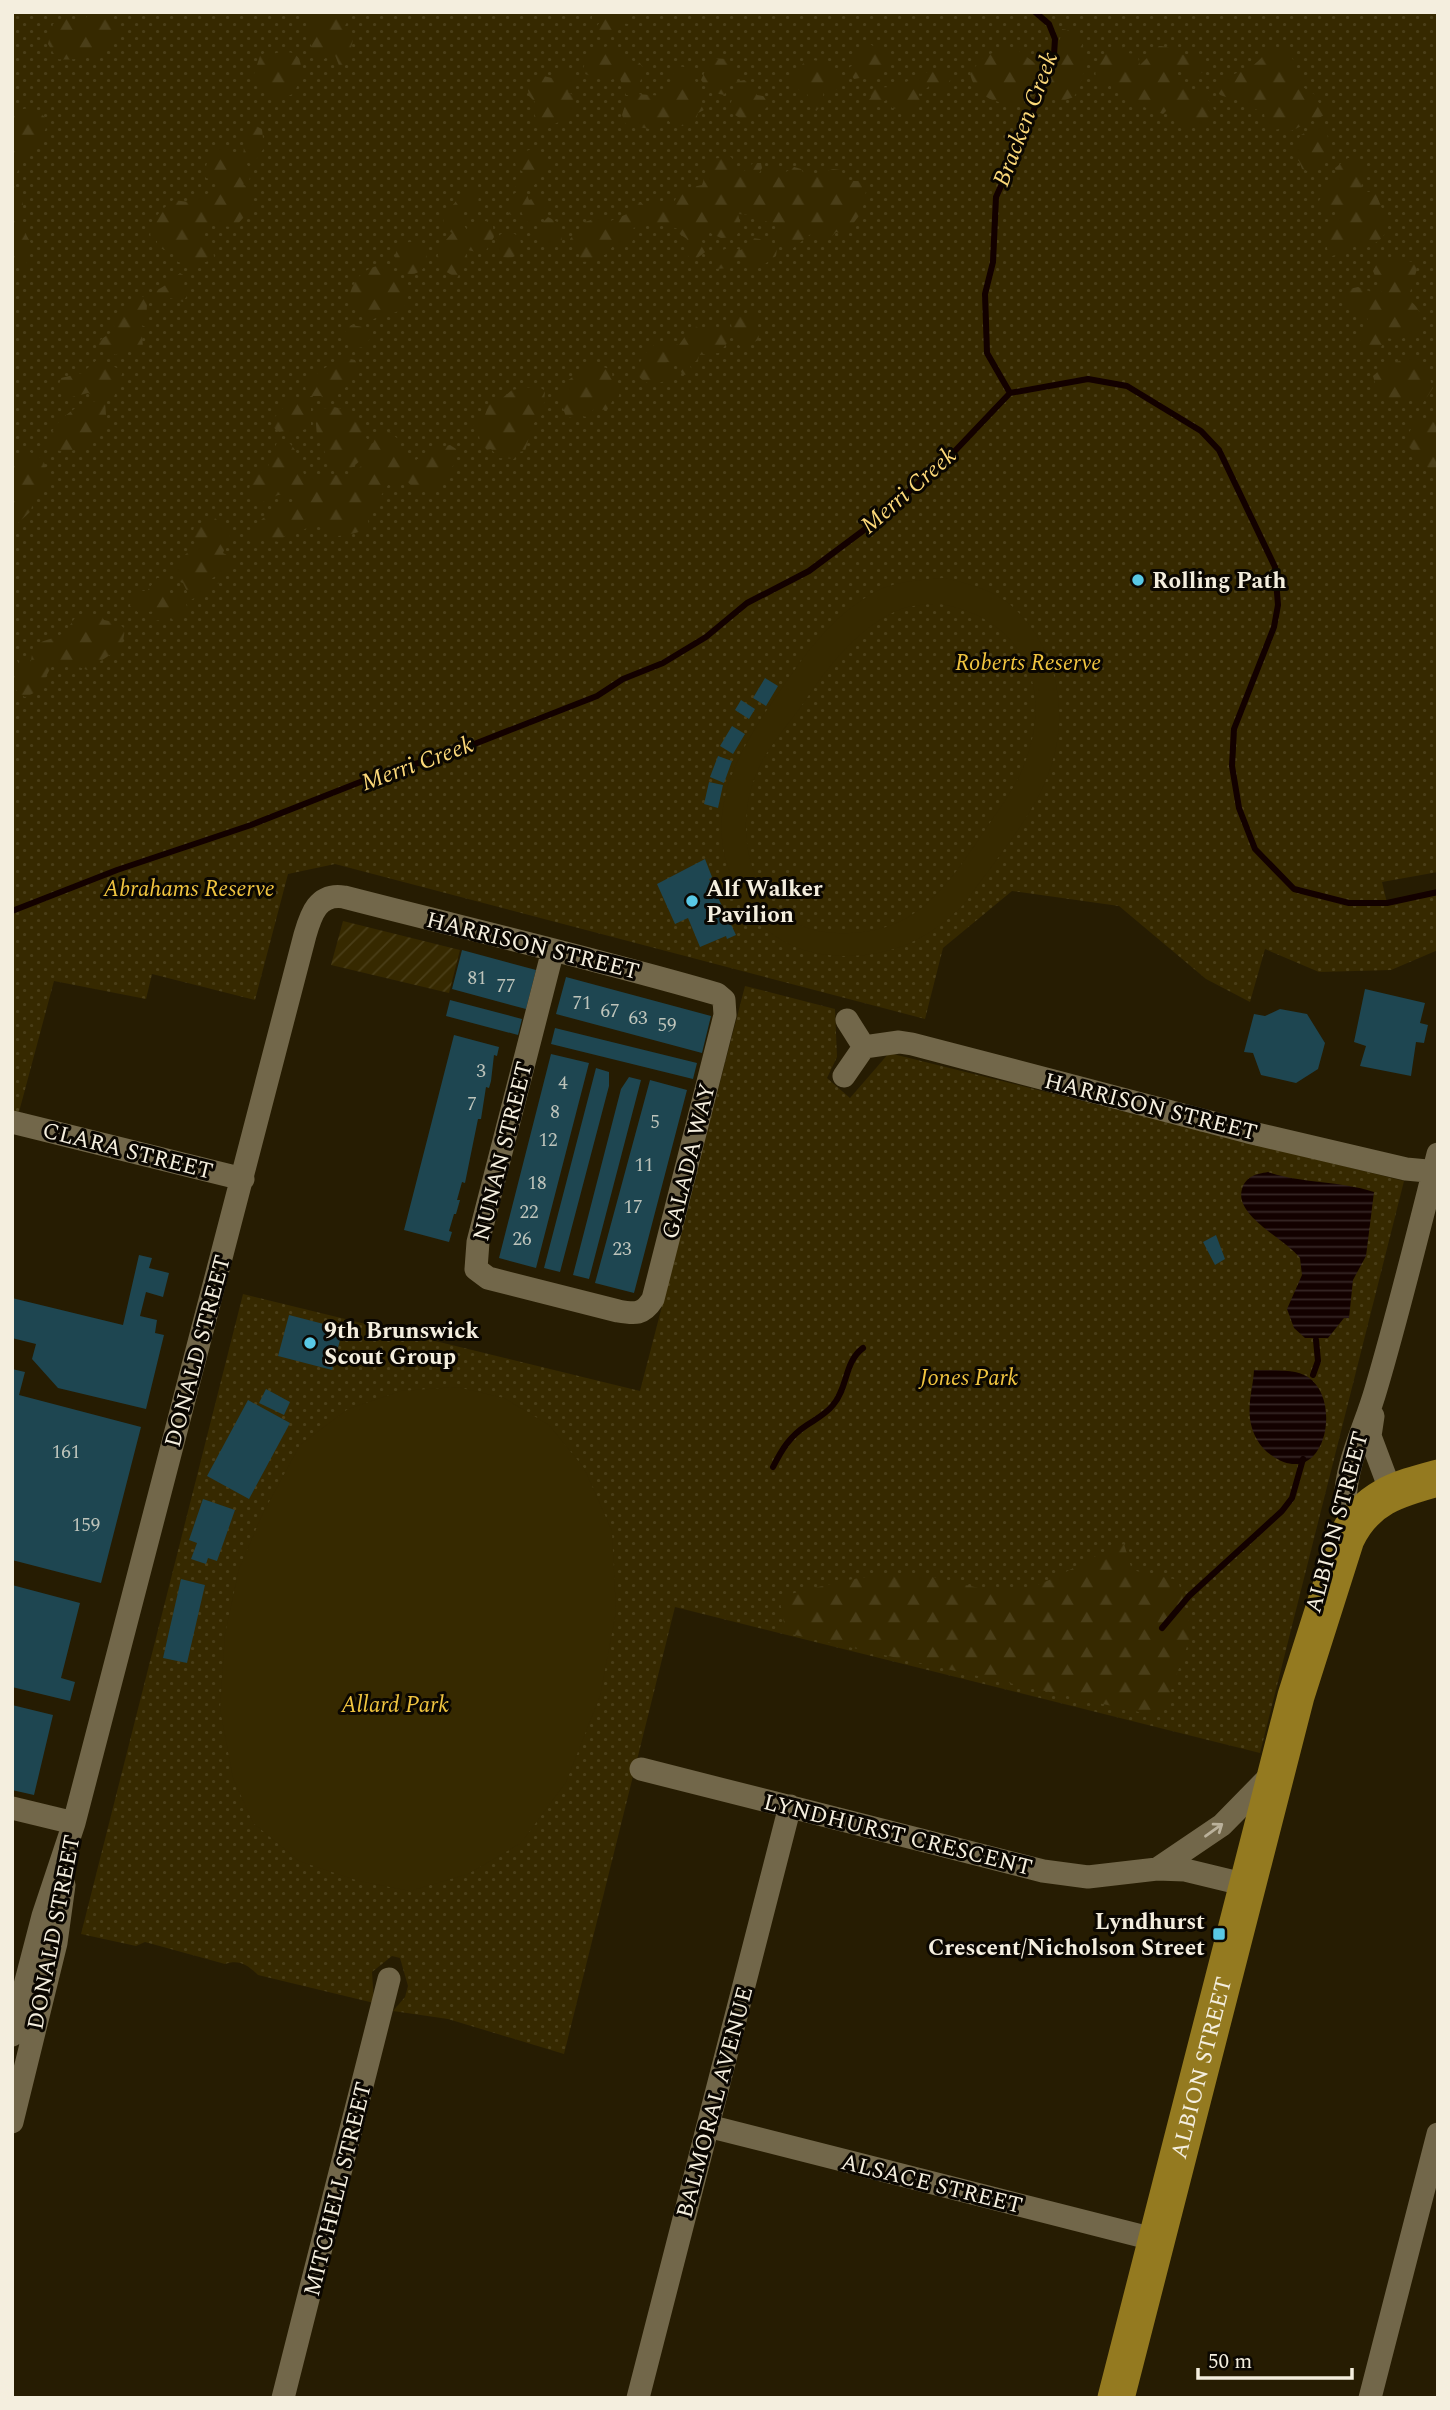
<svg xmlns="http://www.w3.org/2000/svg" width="1450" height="2410" font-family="Spectral,serif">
<defs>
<pattern id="grass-dots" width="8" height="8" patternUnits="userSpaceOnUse" patternTransform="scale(1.75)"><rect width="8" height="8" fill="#362900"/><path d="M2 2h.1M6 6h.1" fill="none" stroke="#4a3e18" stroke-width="1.8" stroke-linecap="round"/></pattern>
<pattern id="forest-firs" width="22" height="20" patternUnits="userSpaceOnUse" patternTransform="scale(1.75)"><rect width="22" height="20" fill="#362900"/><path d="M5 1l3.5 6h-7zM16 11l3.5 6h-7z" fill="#4a3e18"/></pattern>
<pattern id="garden-furrows" width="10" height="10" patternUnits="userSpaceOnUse" patternTransform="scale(1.75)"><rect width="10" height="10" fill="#362900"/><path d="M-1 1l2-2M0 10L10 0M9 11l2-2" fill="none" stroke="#4a3e18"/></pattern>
<pattern id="water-rules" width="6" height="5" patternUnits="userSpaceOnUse" patternTransform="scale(1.75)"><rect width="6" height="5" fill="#130100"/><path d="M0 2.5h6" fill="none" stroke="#362625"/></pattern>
</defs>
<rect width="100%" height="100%" fill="#261c02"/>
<path fill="url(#grass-dots)" d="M12,12H1438V872L1382,882L1387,903L1438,892V950L1391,970L1319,972L1265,949L1250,1002L1206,979L1119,906L1012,891L943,948L925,1019L335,864L288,874L255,1000L152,974L146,999L54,981L19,1112L12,1110Z
M745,986L835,1009L837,1057L827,1078L850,1098L889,1053L1404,1181L1260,1753L675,1607L564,2054L448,2019L393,2011L405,1997L408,1986L400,1958L392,1956L372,1972L374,2003L258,1975C248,1965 239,1959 225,1964L145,1942L136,1946L81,1934L243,1294L640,1391Z"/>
<path fill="url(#forest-firs)" d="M90,12H116L113,19L120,23C118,53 83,62 57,59L48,44L53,24L63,19H85Z
M307,12H371L367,16L352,15L344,27L353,40L351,48L355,56L340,68L335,55H330L321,61L314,59L306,21Z
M592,12H634L629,24L619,23L612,31L597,37L593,31L600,22L592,21Z
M1062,29C1094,34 1087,76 1074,97L1065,100H1043L1038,91L1037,66L1058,48Z
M869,43L889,58L888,66L877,75L854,79L847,69L853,65C854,56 861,47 869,43Z
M611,45L616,46L621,57L640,63L644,70L639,85L630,95H626L619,76L609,81L601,74L597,78L585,74L583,69L588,53Z
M1159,46C1174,46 1178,58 1196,56L1204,63L1203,72L1195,77L1177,69L1172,73L1174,79L1185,82L1186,92L1204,93L1215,111L1207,123C1189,128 1177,126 1168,109L1163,114L1144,107L1131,106L1129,100L1111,88L1113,85L1102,88C1086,65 1104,68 1106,50L1111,48L1117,51L1123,47L1125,53L1137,54L1140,65Z
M1007,48L1018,50L1036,64L1033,73L1037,92C1016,113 975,103 970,73L984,56Z
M1269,48H1285L1294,61L1289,66L1293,71H1301L1305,78L1301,86L1314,94L1319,103H1335V110L1291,131L1283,128L1275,130L1265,122L1264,112L1242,105L1238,96L1229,98L1220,95L1214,87C1234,67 1249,78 1269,48Z
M266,52C275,56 278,51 288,52C308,54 301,83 293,94C275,101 262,93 253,77L260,56Z
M711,58L727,59L735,72L724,95L710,92L701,80Z
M806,59L825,62L833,74H839L842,77L839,89L824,91L823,96L829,99L816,111L806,92L800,91L791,82Z
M678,66L689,68C697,81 700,95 704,110L698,113L694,126H673L668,120L656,130L626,125L622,115L625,105L637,94L663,96L674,87V71Z
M942,66L953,74L943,94L930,85L921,94L917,92L920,99L917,112L892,108L888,99L875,107L869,106L868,101L871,97L867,92C875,86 880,88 889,87C909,84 923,72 942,66Z
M566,70L572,71L576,83L568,92L573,95L575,107C567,119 554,129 538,124L531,105L535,102L529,96L527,85L539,75L552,78L559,71Z
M744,80L750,82L757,95L768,97L771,103L764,110H751L747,118L741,119L729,111L736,82Z
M15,103L23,109C35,106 40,111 48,121C43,146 15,160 14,186L23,194V229L33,247L26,264L12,270V106Z
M256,126L262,129L264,148L254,163L245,160C249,169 252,171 249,181L243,184L253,191L252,208L235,227L203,225L206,242L213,243L214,258C204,265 184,267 175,260V254L157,247V241L151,240C147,221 160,212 173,200L189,202L218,189L220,182L206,178C203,167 211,150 219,142L225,143L230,154L243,155L246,133Z
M1317,126L1326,130L1332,154L1327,156L1326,162H1319L1314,173L1302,169L1299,161L1288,153L1301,135Z
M532,149L538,150L551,163C548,170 533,188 526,192L529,200L540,196L546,204L542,213L531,223L525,221L521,211L510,215L505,207L512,195L517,192L514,181L523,172L516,167L514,155Z
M731,157L742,173L753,163H761L762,168L756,179H761L771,165L784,173L794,167L801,169L806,177L833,169L840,170L849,181H860L866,191L862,212L845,234L836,232L827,241L812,233L792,249L775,242L776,225L762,220L752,208L750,215L738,214L741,226L736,237L721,238L702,229L698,237L708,250L696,259L689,258L685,248L687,239L678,233L679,229L654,223L633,228L637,232L629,248L624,243H616L605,255H598L595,261L580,262L579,251L570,244V239L585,222L602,216L608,222L627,214L636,202H641L647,210L654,201L674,203L679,190L702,185L710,159Z
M1348,158L1358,159L1367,165L1361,187L1366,192H1376C1384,220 1400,232 1366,248L1352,244L1345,252L1329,257L1324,233L1337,211L1321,209L1317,205L1325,189L1338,180L1335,168Z
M466,189L474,190L479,195L478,204L471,211H463L460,218L468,232L475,224L486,221L493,226L494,237L484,254L464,249L468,259L457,278L436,266L439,248L452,233L444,227L443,217Z
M548,217L561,224L562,243L548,245L537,233L538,227Z
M495 245a13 13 0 1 1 26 0a13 13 0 1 1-26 0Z
M752,238L760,239L766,246L772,243L777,248L776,256L765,264H753L749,271L738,258L733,259V268L711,269L714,254L730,247L741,250Z
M395 258a16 16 0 1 1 32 0a16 16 0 1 1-32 0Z
M1385,257L1413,262L1417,269L1408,299C1437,321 1413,344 1387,338L1381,347L1367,350L1357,336L1368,319L1346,302L1345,290L1358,287L1383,296L1373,271L1379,260Z
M377,266C394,270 406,283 407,301C399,318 384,311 371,321L349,298C352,282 361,270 377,266Z
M180,273L185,276L184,287L188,294L183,302L170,298L147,303L146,327L141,325L143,347L131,351L130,344L116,355L98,346L100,340L115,330L112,318C127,301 142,298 161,288C168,284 173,278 180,273Z
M750,312L756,316L759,340L741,347L734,340L731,324L735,318Z
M351,325L369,328L373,333L365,347L357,348L343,343L341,336Z
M693,325L704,331L715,327L727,331L728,342L719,353L699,355L698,360L689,364L692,370L690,374L683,375L676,364L667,362L666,367L674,372L673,379L651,385C646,382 639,380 638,373C636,363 651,343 661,342C667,341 673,345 679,345Z
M1408,357C1425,358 1428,373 1433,388L1423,403L1406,400L1386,402L1379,397L1373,376L1381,369Z
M346,358L355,360L358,367L346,387L326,400L321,396H307L305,385C317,371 330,364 346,358Z
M98,359L123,371L114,397L105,402L107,427L98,429C94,447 73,454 55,450L48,444C51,422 76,404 96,401L95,396L88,393L72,397L57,391L61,378L82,373Z
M592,363L612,370L613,385L620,391L618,400H613L607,410L594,409L587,417L582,416L580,412L572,418L566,417L559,396L567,381Z
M538,386L545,391L543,414L533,424L525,451L518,452L514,459L499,458L491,449L487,450L480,442L478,428L473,425L478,418H484L489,403L500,400L512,390Z
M298,398L311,401V427L292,434L287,431L279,432L273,427L272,420L290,400Z
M334,407L355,412L369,444L373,443L378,433L390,432L399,440L400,451L416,460L436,448L450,445L456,449L455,462L440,490L417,492L406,480L388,485L367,517L370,528C357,533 336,540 324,533L321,525L314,523L302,531L291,530L279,542L260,538L250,542L248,539L262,519L282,505L298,500V495H278L261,503L249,492L251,475L267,469L277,442L285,440C299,449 300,463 305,477L353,474L363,464L361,460L349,470L332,468L317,435L315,414L320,409Z
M1438,414V487L1425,463L1407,445V436L1416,420L1426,423Z
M28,451L43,459L49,479L41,492L34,496L31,511L15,526L12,525V460Z
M214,517L221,524L233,527L223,553L233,558V565L211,579L219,583L191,600L183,583L174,580C173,561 186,554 199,544L192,536L194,527Z
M157,578H168L169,594L181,592L188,609L173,620L167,614L164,619L155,621L156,611L139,613L130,606L131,599L138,591H147Z
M80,614H100L104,620L118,623L125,629L122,647L87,670L70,664L55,663C42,676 48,689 25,697C7,688 12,669 12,651L19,664L31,661L33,647C42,639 55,640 64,632C71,626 72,619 80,614Z
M1124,1544L1132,1570L1178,1580L1192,1633L1161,1717L786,1633L779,1597C824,1586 873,1570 921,1575C956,1579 991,1598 1027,1588C1061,1579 1090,1555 1124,1544Z"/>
<path fill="url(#garden-furrows)" d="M343,921L460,950L449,993L331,965Z"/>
<path fill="#362900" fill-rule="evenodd" d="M945,578C970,584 998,591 1017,611C1064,659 1071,729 1042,789C1023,829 990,867 964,904C930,939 891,957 842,956C801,954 770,941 748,907C693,825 733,758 782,688C807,651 833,616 873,593C894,581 921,580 945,578ZM940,604C1019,617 1053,682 1027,757C1018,784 1001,807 985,830C949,883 920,931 850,933C833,934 813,932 798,924C745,895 734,822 758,770C768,747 787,726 802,705C827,669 853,632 894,612C908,605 924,604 940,604Z
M457,1387L504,1398L549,1425L584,1468L612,1531L616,1612L600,1696L566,1782L521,1843L468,1874L410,1891L359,1881L299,1861L253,1823L233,1778L220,1709L225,1634L239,1569L263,1513L300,1445L348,1409L401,1391Z"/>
<path fill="url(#water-rules)" d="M1268,1172C1304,1184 1338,1180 1374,1192L1366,1256L1353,1280L1349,1318H1344L1328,1338H1305L1294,1328L1287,1309L1302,1275L1300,1258C1284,1238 1234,1216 1242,1189C1246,1176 1256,1174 1268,1172Z
M1254,1370C1270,1371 1294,1368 1308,1377C1344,1401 1324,1493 1271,1455C1259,1447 1252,1433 1250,1419C1248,1402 1253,1387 1254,1370Z"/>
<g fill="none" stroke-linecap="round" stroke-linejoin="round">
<path stroke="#130100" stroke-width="6" d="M1010,393L987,353L985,294L993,262L996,197L1026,131L1054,55L1055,39L1049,24L1035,12
M12,911L117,870L251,825L378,775L449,754L597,696L623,679L663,663L706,637L747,603L809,571L868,527L953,453L1010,393L1088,379L1127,386L1201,431L1219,450L1275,567L1278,605L1274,627L1234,729L1232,766L1239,808L1255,849L1294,889L1349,903H1387L1438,892
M1313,1375L1318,1361L1316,1340
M773,1467C782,1449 790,1436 807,1425C816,1419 826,1414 833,1405C848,1388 844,1362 863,1348
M1162,1628L1189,1596L1282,1511L1292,1498L1303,1459"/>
</g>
<path fill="#1e4651" d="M765,678L778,686L766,706L753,698Z
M741,700L755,709L749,719L735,710Z
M732,726L745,734L733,754L720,746Z
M718,756L732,761L724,783L710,777Z
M709,782L723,785L718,808L704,804Z
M705,859L712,877L709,879L736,935L727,939L726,936L700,947L688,918L675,924L657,884Z
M462,950L536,970L526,1009L452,989Z
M566,977L711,1016L702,1053L556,1014Z
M1365,989L1425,1003L1420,1023L1428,1025L1424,1043L1416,1042L1411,1076L1360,1066L1366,1046L1354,1042Z
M450,1000L522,1019L518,1035L446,1016Z
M1280,1009L1307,1014L1325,1043L1318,1069L1296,1083L1261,1075L1253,1053L1244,1052L1254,1014L1265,1016Z
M555,1028L697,1063L693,1079L551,1044Z
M454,1035L499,1047L497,1056L494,1055L491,1081L489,1088L486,1087L481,1119H478L465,1183L462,1182L457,1200H460L456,1214H454L449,1231L452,1232L449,1242L404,1230Z
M551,1054L589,1063L536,1268L499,1258Z
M596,1068L609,1072V1086L560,1272L544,1268Z
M629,1077L641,1080L589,1279L573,1275L621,1089Z
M650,1080L687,1090L634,1293L595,1283Z
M1216,1235L1225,1259L1215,1265L1203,1242Z
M139,1255L152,1258L149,1268L169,1273L163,1297L146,1292L140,1316L157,1320L155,1333L164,1335L146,1409L58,1388L32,1359L36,1344L12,1338V1298L123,1325Z
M289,1315L343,1329L332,1370L278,1356Z
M12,1369L25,1372L19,1395L141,1427L101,1583L12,1560Z
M266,1389L290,1402L284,1415L259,1403Z
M248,1400L290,1423L249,1499L207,1476Z
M203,1499L235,1510L217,1561L208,1558L206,1564L191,1559L197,1543L189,1540Z
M181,1579L205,1585L187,1663L163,1658Z
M12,1585L80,1603L61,1678L75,1682L70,1701L12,1687Z
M12,1705L53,1715L34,1795L12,1790Z"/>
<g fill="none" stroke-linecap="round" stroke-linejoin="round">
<path stroke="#72674a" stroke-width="23" d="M847,1020L864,1047L899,1042L912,1044L1248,1132L1406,1169L1438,1172
M844,1076L864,1047
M12,1122L243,1179
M1373,1416L1370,1436L1391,1492
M1345,1503C1346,1461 1365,1428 1376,1389C1399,1311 1418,1233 1438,1154
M641,1769L1043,1871L1088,1877L1157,1869L1185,1870L1247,1885
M12,1808L74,1823
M1157,1869L1222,1825L1273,1773
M12,2035L43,1916L74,1823L305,935C311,914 318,893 344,897C468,929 593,958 717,994L724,1000L725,1015L653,1299C643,1315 635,1314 618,1311L488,1278L476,1269L478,1242L553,950
M12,2122L56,1943L64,1885
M708,2126L1157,2240
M283,2398L389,1979
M638,2398L790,1806
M1370,2398L1438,2134"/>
<path stroke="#947a20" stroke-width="37" id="s1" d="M1116,2398L1296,1696L1346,1539C1365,1498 1397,1489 1438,1478"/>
</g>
<defs><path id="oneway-shaft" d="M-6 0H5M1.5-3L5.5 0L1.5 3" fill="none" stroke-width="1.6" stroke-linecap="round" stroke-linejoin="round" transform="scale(1.75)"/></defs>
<use stroke="#bab19b" href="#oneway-shaft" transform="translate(1214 1830) rotate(-36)"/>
<g fill="#59c8e5" stroke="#0b0701" stroke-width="2.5">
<circle cx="1138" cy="580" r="7"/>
<circle cx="692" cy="901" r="7"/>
<circle cx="310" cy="1343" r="7"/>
<rect x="1212" y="1927" width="14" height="14" rx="3.5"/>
</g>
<g text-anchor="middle" stroke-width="6" stroke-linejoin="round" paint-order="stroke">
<g font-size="19" fill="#bec4bb">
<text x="477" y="984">81</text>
<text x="506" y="992">77</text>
<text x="582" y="1009">71</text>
<text x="610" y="1017">67</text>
<text x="638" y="1024">63</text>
<text x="667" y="1031">59</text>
<text x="481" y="1077">3</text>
<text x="563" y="1089">4</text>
<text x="472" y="1110">7</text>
<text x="555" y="1118">8</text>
<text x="655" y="1128">5</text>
<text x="548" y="1146">12</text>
<text x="644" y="1171">11</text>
<text x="537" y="1189">18</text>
<text x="633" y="1213">17</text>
<text x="529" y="1218">22</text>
<text x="522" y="1245">26</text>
<text x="622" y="1255">23</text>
<text x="66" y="1458">161</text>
<text x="86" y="1531">159</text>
</g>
<g font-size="23" font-weight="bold" fill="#f4eede" stroke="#0b0701" text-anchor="start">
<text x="1152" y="588">Rolling Path</text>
<text x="706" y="896">Alf Walker<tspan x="706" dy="26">Pavilion</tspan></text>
<text x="324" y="1338">9th Brunswick<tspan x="324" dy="26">Scout Group</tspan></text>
<text x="1205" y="1929" text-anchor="end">Lyndhurst<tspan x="1205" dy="26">Crescent/Nicholson Street</tspan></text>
</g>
<g font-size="23" font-style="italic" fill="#f1c540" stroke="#0b0701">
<text x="1028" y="670">Roberts Reserve</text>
<text x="189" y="896">Abrahams Reserve</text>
<text x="969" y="1385">Jones Park</text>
<text x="395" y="1712">Allard Park</text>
</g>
<g font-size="23" fill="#f4eede" stroke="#0b0701">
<text transform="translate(533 945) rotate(14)" y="8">HARRISON STREET</text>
<text transform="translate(1151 1106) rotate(14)" y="8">HARRISON STREET</text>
<text transform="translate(128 1150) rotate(14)" y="8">CLARA STREET</text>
<text transform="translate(502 1151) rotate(-76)" y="8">NUNAN STREET</text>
<text transform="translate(688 1161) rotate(-76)" y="8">GALADA WAY</text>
<text transform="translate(197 1351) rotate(-75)" y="8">DONALD STREET</text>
<text transform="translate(1336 1522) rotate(-75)" y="8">ALBION STREET</text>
<text transform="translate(898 1834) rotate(14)" y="8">LYNDHURST CRESCENT</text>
<text transform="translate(53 1932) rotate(-79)" y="8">DONALD STREET</text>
<text dy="8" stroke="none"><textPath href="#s1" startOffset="341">ALBION STREET</textPath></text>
<text transform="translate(714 2102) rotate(-75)" y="8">BALMORAL AVENUE</text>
<text transform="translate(932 2183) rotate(14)" y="8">ALSACE STREET</text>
<text transform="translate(337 2189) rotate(-76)" y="8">MITCHELL STREET</text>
</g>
<g font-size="24" font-style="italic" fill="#fbd879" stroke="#0b0701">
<text transform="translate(1025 119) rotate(-69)" y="8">Bracken Creek</text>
<text transform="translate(908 490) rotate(-41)" y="8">Merri Creek</text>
<text transform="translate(417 763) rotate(-20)" y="8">Merri Creek</text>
</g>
</g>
<rect width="1450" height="2410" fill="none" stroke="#f4eede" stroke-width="28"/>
<path d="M1198 2368v10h154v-10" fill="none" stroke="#f4eede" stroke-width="3.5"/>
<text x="1208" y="2368" font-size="21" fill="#f4eede" stroke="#0b0701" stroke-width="5" paint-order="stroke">50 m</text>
</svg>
